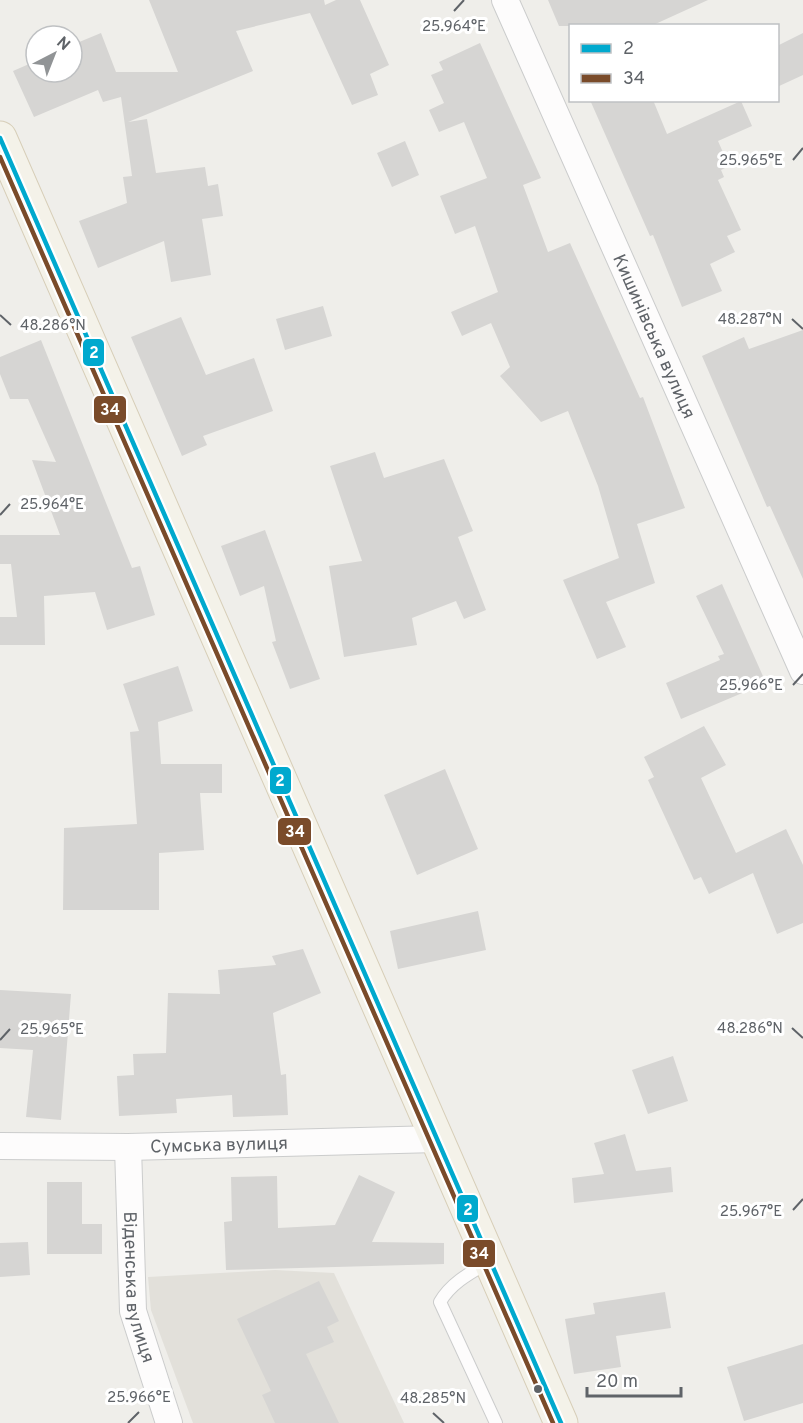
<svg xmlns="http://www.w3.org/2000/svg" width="803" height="1423" font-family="Overpass,sans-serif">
<rect width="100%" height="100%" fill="#efeeea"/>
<path fill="#e2e0da" d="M275,1270L334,1273L404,1423H193L151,1310L148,1277Z"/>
<path fill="#d6d5d3" d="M149,0H324L325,5L336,0H360L389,65L370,74L378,95L352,105L310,13L236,31L253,71L128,122L147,119L156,173L205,167L208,186L218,184L223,216L202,219L211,275L171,282L164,241L98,268L79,221L127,203L123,177L132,176L121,97L103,102L98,90L34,117L13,71L36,61V72H72V45L101,33L116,72H178Z
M548,0H708L651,26H559Z
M803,33V75L777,87V46Z
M480,43L541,178L523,185L548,252L570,243L640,398L643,397L685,508L637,524L655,583L606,602L626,647L597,659L563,580L619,558L598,486L568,411L541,422L500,376L510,367L491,323L462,336L451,312L498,292L475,226L455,234L440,196L487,178L464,122L439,132L429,110L444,103L431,75L443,70L439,62Z
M590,100H653L667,134L741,101L752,126L718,141L729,166L721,170L724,177L718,180L741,230L727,236L735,252L710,264L722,291L682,307L653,235L650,236Z
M405,141L419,175L392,187L377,153Z
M323,306L332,336L285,350L276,319Z
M181,317L206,375L254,358L273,411L203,436L207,445L182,456L131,337Z
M803,330V579L770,506L767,507L702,356L744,337L749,349Z
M41,340L132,568L140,566L155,615L107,630L95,592L44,596L45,645H0V617H17L11,564H0V535H60L32,460L56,462L28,399H10L0,374V357Z
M375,452L384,478L444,459L473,531L458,537L486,610L464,619L456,601L412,618L417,645L344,657L329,566L362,561L330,466Z
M265,530L320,679L290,689L272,642L276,641L264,586L240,596L221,546Z
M722,584L766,683L681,719L666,683L720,660L718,656L724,654L696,596Z
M178,666L193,711L158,722L161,764H222V793H200L204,850L159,853V910H63L64,828L137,824L130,732L139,731L123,684Z
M704,726L726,765L701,778L736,853L786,829L803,865V923L777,934L753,873L709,894L701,877L694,880L648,780L654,777L644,757Z
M445,769L478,849L417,875L384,795Z
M478,911L486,950L398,969L390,931Z
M303,949L321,993L273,1013L281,1075L286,1074L288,1115L233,1117L232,1095L176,1099L177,1113L119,1116L117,1076L134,1075L133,1054L166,1053L168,993L220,994L218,970L276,965L272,956Z
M0,990L71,994L61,1120L26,1117L33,1050L0,1048Z
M673,1056L688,1101L648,1114L632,1070Z
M625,1134L636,1171L671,1167L673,1192L574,1203L572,1178L604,1174L594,1143Z
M359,1175L395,1192L372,1242L444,1243V1264L226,1270L224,1222L232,1221L231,1177L277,1176L278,1228L335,1225Z
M47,1182H82V1224H102V1254H47Z
M28,1242L30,1275L0,1277V1243Z
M319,1281L339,1321L327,1327L334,1342L306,1354L339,1423H275L262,1395L271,1391L237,1319Z
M665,1292L671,1328L616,1336L621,1367L574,1374L565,1319L595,1314L593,1303Z
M803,1344V1403L744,1421L727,1367Z"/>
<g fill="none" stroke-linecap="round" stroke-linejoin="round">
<g stroke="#cbcccc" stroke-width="14">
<path id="lane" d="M489,1262C470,1273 451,1283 440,1302L496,1423"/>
</g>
<g stroke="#cbcccc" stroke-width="28">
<g id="street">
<path id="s1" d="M505,0L803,671"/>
<path id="s2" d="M0,1146L128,1147L437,1139"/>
<path id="s3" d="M128,1147L133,1311L169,1423"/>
</g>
</g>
<g stroke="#d7ceb8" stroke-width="35">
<path id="primary" d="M0,138L561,1423"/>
</g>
<use href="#lane" stroke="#fdfcfc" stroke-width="12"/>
<use href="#street" stroke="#fdfcfc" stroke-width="26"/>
<use href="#primary" stroke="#f4f2e9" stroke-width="33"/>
<g stroke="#fff" stroke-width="9">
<path id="bus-1" d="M0,138L561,1423"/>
</g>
<g stroke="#fff" stroke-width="9">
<path id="bus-2" d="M0,157L553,1423"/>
</g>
<use href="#bus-1" stroke="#00a9ce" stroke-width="4.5"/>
<use href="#bus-2" stroke="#7a4b2a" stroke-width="4.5"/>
</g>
<path fill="none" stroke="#5f6368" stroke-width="2" d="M454,11L464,0M793,160L803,148M0,315L11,325M792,319L803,329M0,515L10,504M793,685L803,674M792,1028L803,1038M0,1040L10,1029M793,1210L803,1199M433,1413L444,1423M128,1423L139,1412"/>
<circle fill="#5f6368" stroke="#fff" stroke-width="2" cx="538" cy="1389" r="5"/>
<g text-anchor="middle" stroke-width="6" stroke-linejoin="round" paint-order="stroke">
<g font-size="18" fill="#5f6368" stroke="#fff">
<text dy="6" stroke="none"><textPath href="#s1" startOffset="368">Кишинівська вулиця</textPath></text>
<text dy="6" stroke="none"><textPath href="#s2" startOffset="219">Сумська вулиця</textPath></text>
<text dy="6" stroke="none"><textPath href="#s3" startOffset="141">Віденська вулиця</textPath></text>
</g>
</g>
<g font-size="15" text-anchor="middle" fill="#5f6368" stroke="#fff" stroke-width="6" stroke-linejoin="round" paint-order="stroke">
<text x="454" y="31">25.964°E</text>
<text x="751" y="165">25.965°E</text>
<text x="750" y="324">48.287°N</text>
<text x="53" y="330">48.286°N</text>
<text x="52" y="509">25.964°E</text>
<text x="751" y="690">25.966°E</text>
<text x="750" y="1033">48.286°N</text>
<text x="52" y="1034">25.965°E</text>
<text x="751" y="1216">25.967°E</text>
<text x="139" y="1402">25.966°E</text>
<text x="433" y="1403">48.285°N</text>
</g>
<g stroke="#fff" stroke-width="2">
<rect x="82" y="338" width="23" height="29" rx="6" fill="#00a9ce"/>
<rect x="93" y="395" width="34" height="29" rx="6" fill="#7a4b2a"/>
<rect x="269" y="766" width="23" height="29" rx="6" fill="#00a9ce"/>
<rect x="277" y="817" width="35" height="29" rx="6" fill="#7a4b2a"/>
<rect x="456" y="1194" width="23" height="29" rx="6" fill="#00a9ce"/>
<rect x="462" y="1239" width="34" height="29" rx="6" fill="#7a4b2a"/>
</g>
<g font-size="16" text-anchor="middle" font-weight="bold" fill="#fff">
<text x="94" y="358">2</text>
<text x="110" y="415">34</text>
<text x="280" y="786">2</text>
<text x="295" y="837">34</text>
<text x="468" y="1215">2</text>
<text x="479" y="1259">34</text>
</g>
<rect x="569" y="24" width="210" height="78" fill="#ffffff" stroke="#bfc1c3" stroke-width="1.5"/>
<rect x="581" y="44" width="30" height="9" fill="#00a9ce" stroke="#bfc1c3" stroke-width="1.5"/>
<text x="623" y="54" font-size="18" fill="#5f6368">2</text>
<rect x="581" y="74" width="30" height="9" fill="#7a4b2a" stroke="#bfc1c3" stroke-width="1.5"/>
<text x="623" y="84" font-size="18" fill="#5f6368">34</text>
<g transform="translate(54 54) rotate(42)"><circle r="28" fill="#ffffff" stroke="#bfc1c3" stroke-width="1.5"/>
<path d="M0-4.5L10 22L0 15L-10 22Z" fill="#919496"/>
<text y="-9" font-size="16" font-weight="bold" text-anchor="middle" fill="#5f6368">N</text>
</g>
<path d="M587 1387v9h94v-9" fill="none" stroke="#5f6368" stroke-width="3"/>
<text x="596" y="1387" font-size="18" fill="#5f6368" stroke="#ffffff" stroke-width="4.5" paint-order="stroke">20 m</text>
</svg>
